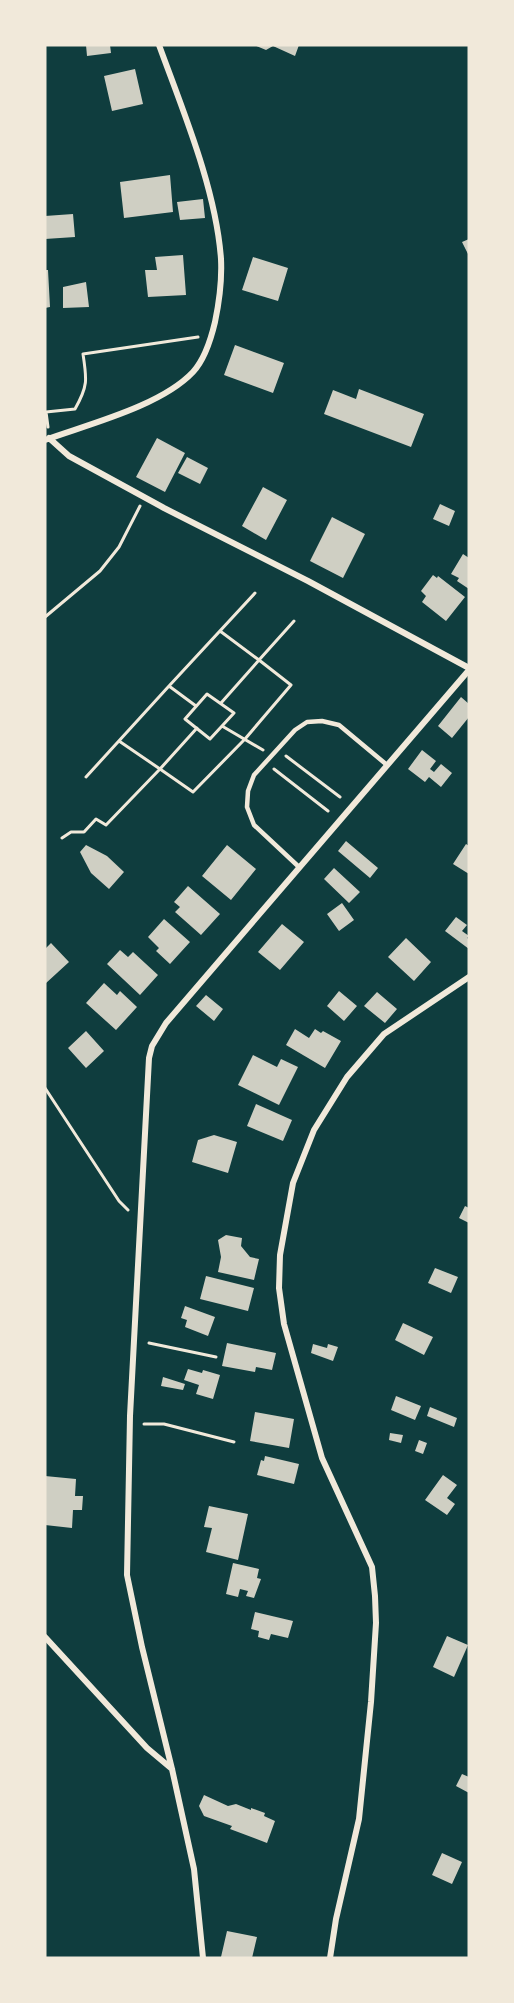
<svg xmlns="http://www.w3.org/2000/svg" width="514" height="2003" font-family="'Source Sans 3',sans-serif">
<rect width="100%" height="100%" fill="#0f3d3e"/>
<path fill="#cfcfc3" d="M86,45H110L111,53L87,56Z
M254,45H299L295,56L273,46L266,50Z
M135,69L143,104L112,111L104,76Z
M170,175L173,212L124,218L120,182Z
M203,199L205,218L180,220L177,202Z
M73,214L75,237L45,239V216Z
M469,239V256L462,242Z
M183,255L186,295L148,297L145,270H157L155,257Z
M253,257L288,268L278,301L242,290Z
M45,270H48L50,307L45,308Z
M86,282L89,307L63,308V287Z
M235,345L284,363L273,393L224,375Z
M359,389L424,414L411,447L324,414L333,390L356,399Z
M157,438L185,453L165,492L136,477Z
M187,457L208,468L200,484L178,473Z
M263,487L287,500L266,540L242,526Z
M440,504L455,511L449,526L433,519Z
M332,517L365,534L343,578L310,561Z
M463,554L469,558V589L457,581L459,578L451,574Z
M433,575L437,578L438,576L465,597L446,621L422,602L426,596L421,591Z
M461,697L469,704V717L452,738L438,726Z
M422,750L436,761L430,769L434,772L441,764L452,773L441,787L429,777L425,782L408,769Z
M346,841L378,868L370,878L338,851Z
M466,844L469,846V874L453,864Z
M86,845L107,856L124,872L109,889L91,873L80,852Z
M227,845L256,869L231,900L202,876Z
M334,868L360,892L349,903L324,879Z
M188,886L220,914L201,935L175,912L180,907L174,902Z
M342,903L354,920L339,931L327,914Z
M456,917L467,925L462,931L469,936L467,938L469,939V949L445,931Z
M164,919L190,942L170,964L156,951L159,948L148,937Z
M282,924L304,942L280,970L258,952Z
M406,938L431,962L414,981L388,957Z
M51,943L69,962L45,984V949Z
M120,950L128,957L133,952L158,975L140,995L107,964Z
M104,983L117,995L120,991L137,1007L116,1030L86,1003Z
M339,991L357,1006L344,1021L327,1006Z
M377,992L397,1009L385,1023L364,1006Z
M206,995L223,1009L214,1021L196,1006Z
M295,1029L309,1038L315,1029L321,1033L323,1031L341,1041L325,1068L286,1045Z
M86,1031L104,1051L86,1068L68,1048Z
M253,1055L277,1067L281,1059L298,1067L279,1105L238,1085Z
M256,1104L292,1120L283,1141L247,1126Z
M214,1135L237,1142L228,1173L192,1162L198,1140Z
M465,1206L469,1208V1223L459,1218Z
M226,1235L242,1238L241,1246L250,1257L259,1259L254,1280L218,1272L221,1257L218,1240Z
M435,1268L458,1277L451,1293L428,1283Z
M206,1276L254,1288L248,1311L200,1299Z
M185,1306L215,1317L208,1336L185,1327L187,1320L181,1318Z
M403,1323L433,1337L424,1355L395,1340Z
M227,1343L276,1353L272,1370L256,1367L255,1372L222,1366Z
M313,1344L327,1348L328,1344L338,1347L333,1361L311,1353Z
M188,1369L202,1373L203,1370L220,1375L213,1399L196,1394L199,1385L184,1380Z
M163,1377L185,1384L183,1390L161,1386Z
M396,1396L421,1406L415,1420L391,1410Z
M430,1407L457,1418L454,1427L427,1416Z
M255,1412L294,1419L289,1448L250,1441Z
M390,1433L403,1435L401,1443L389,1440Z
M419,1440L427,1443L423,1454L415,1451Z
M265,1456L299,1464L294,1484L257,1475L261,1460L264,1461Z
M443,1475L457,1485L447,1498L455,1504L447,1515L425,1500Z
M45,1476L76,1479L75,1496H83L82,1510H73L72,1528L45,1525Z
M209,1506L248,1514L238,1560L206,1552L212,1528L204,1527Z
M233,1563L259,1569L257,1578L261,1579L254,1598L246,1596L248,1591L240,1589L238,1597L226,1594Z
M255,1612L293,1621L288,1638L271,1634L269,1640L258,1637L259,1631L251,1629Z
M447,1636L468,1645L454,1677L433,1667Z
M462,1774L469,1777V1793L456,1786Z
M204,1795L228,1806L236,1804L251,1810V1808L265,1813L264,1816L275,1821L267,1843L230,1829L232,1826L204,1816L199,1806Z
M442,1853L462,1862L452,1884L432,1875Z
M227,1931L257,1937L252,1958L221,1957Z"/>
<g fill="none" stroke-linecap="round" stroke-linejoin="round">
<path stroke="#f1e9da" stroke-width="3" d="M48,427L46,412L75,409C88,386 87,380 83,354L198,337
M45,617L100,571L119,547L140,506
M220,631L259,660L294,621
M169,686L255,593
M222,726L210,739L185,719L207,694L234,713L222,726L263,750
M197,728L160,769L193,792L245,739L291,685L259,660L221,703
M286,756L340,797
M274,769L328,811
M86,777L169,686L196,706
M62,838L71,832H84L96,819L106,825L160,769L119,741
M45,1088L119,1201L128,1210
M149,1343L216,1357
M144,1424H164L234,1442"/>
<path stroke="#f1e9da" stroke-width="4.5" d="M299,867L254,825L247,807L248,791L254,775L295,730L307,722L322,721L339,725L387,765"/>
<path stroke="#f1e9da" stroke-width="6" d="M49,438L69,456L164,508L308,581L469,668
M45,440C89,424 161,406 193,372C205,359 211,339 215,322C219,303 222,279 221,259C216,189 183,111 159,45
M45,1637L147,1748L172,1769
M203,1958L194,1869L172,1769L142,1647L127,1575L130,1416L149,1058L152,1046L166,1023L469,670
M330,1958L336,1919L359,1819L371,1702L376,1623L375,1596L372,1567L322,1458L284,1324L279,1288L280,1255L293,1183L314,1130L347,1077L384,1034L469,977"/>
</g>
<rect width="514" height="2003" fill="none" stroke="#f1e9da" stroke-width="93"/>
</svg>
